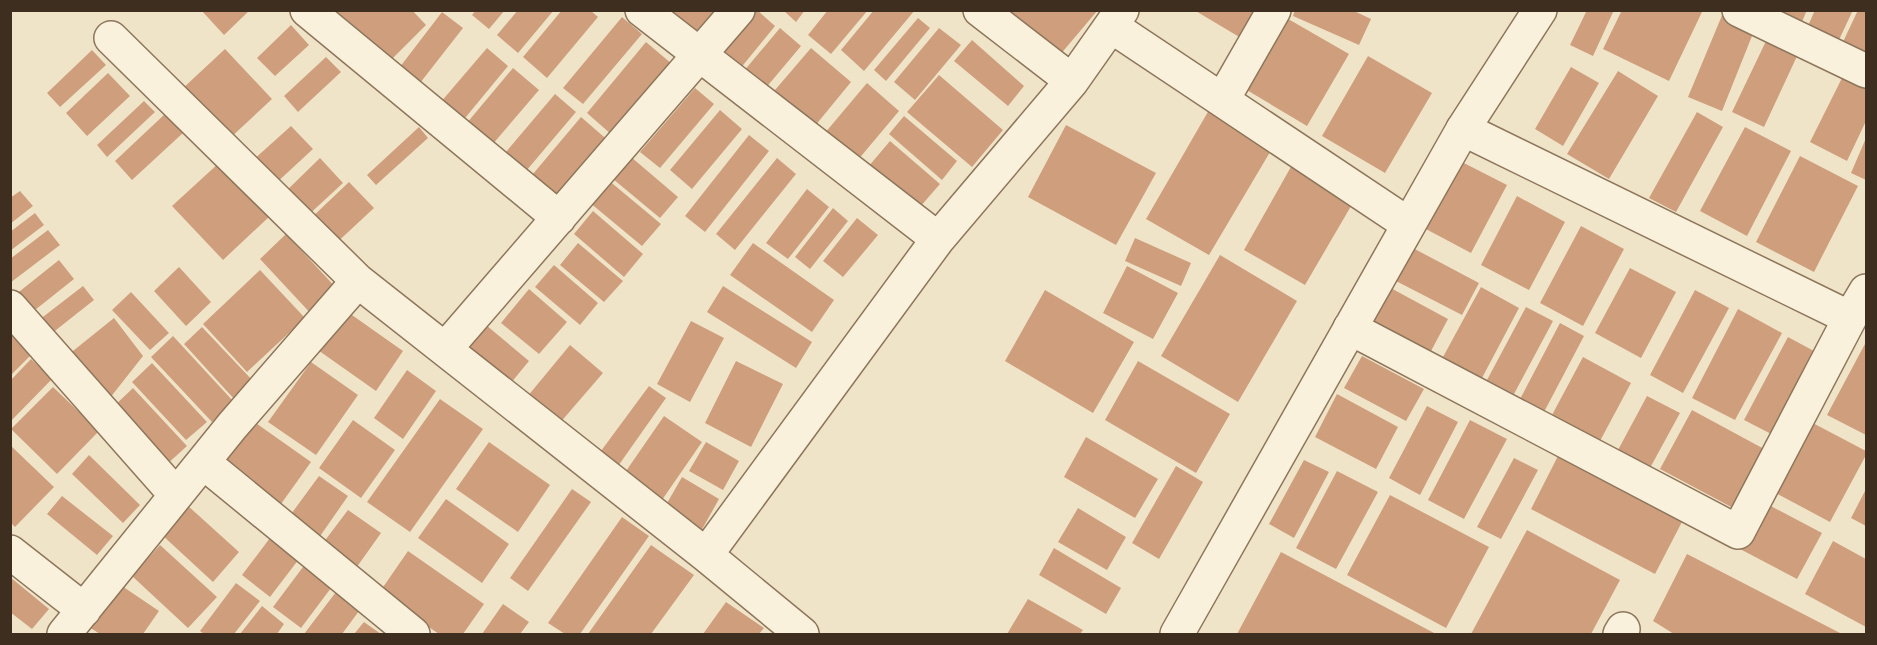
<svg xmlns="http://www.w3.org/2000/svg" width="1877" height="645" font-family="Georgia,serif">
<rect width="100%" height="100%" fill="#f0e4c8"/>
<path fill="#cf9f7d" d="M201,10H250L224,35Z
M327,10H412L426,25L384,67Z
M476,10H505L489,29L472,15Z
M518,10H554L518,53L497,35Z
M562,10H590L598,17L547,78L523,57Z
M670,10H719L692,42L664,18Z
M743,10H757L775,26L735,75L708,52Z
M783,10H805L796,22Z
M828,10H868L831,54L808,35Z
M874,10H915L864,71L841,50Z
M1011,10H1098L1059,56L1009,13Z
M1194,10H1257L1241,38Z
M1295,10H1352L1371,19L1359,45L1293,16Z
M1587,10H1614L1593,56L1570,45Z
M1622,10L1702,12L1669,81L1603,49Z
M1768,10H1807L1801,24Z
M1815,10H1853L1838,42L1807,28Z
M1858,10H1866V55L1842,44Z
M442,12L463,28L413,92L393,76Z
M1276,12L1349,54L1307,126L1235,83Z
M1723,13L1756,26L1722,111L1688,97Z
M622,17L642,34L583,104L563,88Z
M918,18L930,28L886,81L874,70Z
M291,25L309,45L275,76L257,58Z
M780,28L801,46L759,96L738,78Z
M939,28L961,45L915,100L894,82Z
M1767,39L1798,54L1764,127L1732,112Z
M972,40L1024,86L1008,106L954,61Z
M646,42L672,64L612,135L587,113Z
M487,48L508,66L456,129L434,110Z
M811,48L851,82L810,132L769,97Z
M225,49L272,99L228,140L181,90Z
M92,50L106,65L60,107L47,93Z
M1368,56L1432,93L1385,173L1322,136Z
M326,57L341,72L298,112L284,96Z
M1571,67L1599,83L1563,146L1535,129Z
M513,68L539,90L486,152L461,130Z
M1618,71L1658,96L1609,179L1567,154Z
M108,73L130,96L87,136L66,113Z
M1844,74L1866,85V121L1847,161L1810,142Z
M939,75L1003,130L972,167L907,112Z
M867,83L899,111L852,167L819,140Z
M695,88L714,104L660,168L640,152Z
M555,94L576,112L521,177L500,159Z
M144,101L155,112L107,157L97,145Z
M720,110L742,129L692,189L670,170Z
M1209,110L1273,147L1209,255L1146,219Z
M1697,112L1723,127L1676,212L1649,198Z
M166,113L184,132L132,180L115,161Z
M904,116L957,161L942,180L889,134Z
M581,117L611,143L558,207L527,181Z
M1066,125L1156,173L1116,245L1028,197Z
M291,126L313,149L274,185L252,161Z
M419,127L428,138L376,185L367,175Z
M1745,127L1791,151L1747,236L1700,211Z
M749,135L769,151L705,232L685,216Z
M1866,138V180L1851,173Z
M890,141L940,184L913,215L863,173Z
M1800,156L1858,186L1814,272L1756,242Z
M631,157L678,197L660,218L613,179Z
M320,158L343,183L304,219L282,195Z
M777,158L796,174L735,250L716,234Z
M1460,161L1507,185L1471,253L1424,228Z
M220,162L270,216L223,260L172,206Z
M1292,165L1354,201L1305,285L1244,250Z
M607,179L661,224L642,246L589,202Z
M349,182L374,208L332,247L308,221Z
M807,189L829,207L788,259L766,243Z
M20,191L33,206L10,224V198Z
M1517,196L1565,222L1529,290L1481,265Z
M833,208L848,221L810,269L795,257Z
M593,211L643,254L624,277L574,234Z
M35,213L44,225L10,251V232Z
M857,218L878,235L843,277L823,261Z
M1581,226L1624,249L1583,326L1540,303Z
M48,230L60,245L10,283V259Z
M286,234L340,292L314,317L260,259Z
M1135,238L1191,263L1181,286L1125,261Z
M578,243L623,281L604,302L560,265Z
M753,243L834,300L812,332L730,275Z
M1411,247L1479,283L1462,315L1394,280Z
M1220,255L1297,301L1238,402L1161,356Z
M59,260L74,279L30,314L15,295Z
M554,265L598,303L580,325L535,287Z
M1127,266L1178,293L1153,339L1103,313Z
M179,267L211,302L186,326L154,291Z
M1630,268L1676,292L1641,358L1595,333Z
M260,270L305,318L247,372L203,324Z
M83,286L94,300L51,334L39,320Z
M723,286L812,342L796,368L707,312Z
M1387,286L1448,319L1430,353L1368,320Z
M1481,287L1519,308L1482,378L1443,357Z
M529,289L567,322L539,354L501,323Z
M1045,290L1134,342L1093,413L1005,361Z
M1695,290L1729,308L1683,393L1650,375Z
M131,292L169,333L150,350L112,310Z
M1526,307L1553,321L1514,394L1487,380Z
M342,308L403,351L376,391L315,348Z
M1738,309L1782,333L1735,420L1692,398Z
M114,318L143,356L106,403L68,355Z
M480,320L529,361L505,390L456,349Z
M691,321L724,338L690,402L657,384Z
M1560,323L1584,336L1543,414L1519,401Z
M10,327L37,349L10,376Z
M202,327L254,382L235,400L184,344Z
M173,336L233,401L212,422L151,357Z
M1788,337L1825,357L1781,439L1744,420Z
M1866,342V435L1827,415Z
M570,345L603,373L559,424L527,397Z
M1362,356L1424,389L1406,421L1344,388Z
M1583,357L1631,383L1600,441L1552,415Z
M31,359L52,379L10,422V381Z
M736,361L783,384L751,447L705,423Z
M1138,361L1230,414L1196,473L1105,420Z
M311,362L358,395L316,455L268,422Z
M152,363L207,422L186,440L132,382Z
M407,370L436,391L403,439L374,418Z
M649,386L666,398L616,469L598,455Z
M53,387L99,431L57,474L11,429Z
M133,388L187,446L165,466L112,408Z
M1337,394L1398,427L1376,469L1315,437Z
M1647,396L1680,413L1650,468L1618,450Z
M440,399L483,429L410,532L367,502Z
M1427,406L1458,422L1420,495L1389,478Z
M1692,410L1766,450L1735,509L1660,469Z
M664,416L702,442L662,500L624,474Z
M353,420L395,450L361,498L319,468Z
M1470,420L1507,439L1464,519L1428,500Z
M253,421L311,462L281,504L223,463Z
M1809,421L1866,451V455L1830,522L1772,491Z
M1086,437L1158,479L1135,518L1064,477Z
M489,442L550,485L518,532L456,489Z
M706,442L739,461L723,490L689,471Z
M10,445L54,487L15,527L10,522Z
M1559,454L1684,518L1655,574L1531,509Z
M89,455L140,505L123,523L72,474Z
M1514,458L1538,470L1501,539L1477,527Z
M1304,460L1329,472L1294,538L1269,524Z
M1176,466L1203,482L1159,559L1132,543Z
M1337,471L1378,492L1336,569L1296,548Z
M319,476L348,496L316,542L286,521Z
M682,477L719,499L700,533L662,512Z
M572,489L591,502L528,591L510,578Z
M1866,489V526L1851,518Z
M1390,495L1489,547L1446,628L1347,575Z
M62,496L113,536L97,555L47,514Z
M446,499L509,544L482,583L418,538Z
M1765,503L1822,533L1797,579L1740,549Z
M187,505L239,552L213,582L161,534Z
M1078,508L1126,537L1107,570L1058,542Z
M348,510L381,533L354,571L320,547Z
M622,517L649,536L580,634H565L548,623Z
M1527,530L1620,580L1591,634H1471Z
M273,534L302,555L270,597L242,575Z
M1833,541L1866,559V627L1805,594Z
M160,545L217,597L188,628L132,576Z
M651,545L694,575L651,634H588Z
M1054,548L1121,588L1106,614L1039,575Z
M408,551L484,604L463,634H439L379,593Z
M1281,552L1436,634H1237Z
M1687,554L1842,634H1674L1653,621Z
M306,563L334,584L301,628L273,607Z
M10,577L49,609L32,629L10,612Z
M236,583L260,601L234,634H204L200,631Z
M119,584L159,611L143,634H100L89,627Z
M339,588L362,607L342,634H304Z
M1028,599L1083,630L1080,634H1007Z
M726,602L764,628L759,634H703Z
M503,604L529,622L520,634H482Z
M262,606L284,624L277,634H240Z
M364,622L381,634H354Z"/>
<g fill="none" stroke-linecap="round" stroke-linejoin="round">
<g stroke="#8d765c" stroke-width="36">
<path id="minor" d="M307,10L559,218
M642,10L938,239
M980,10L1072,81
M1739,10L1866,71
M1111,26L1408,224
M111,38L358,281L706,555L802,634
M1223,99L1274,10
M1463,129L1850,318
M10,307L176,495
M1350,328L1738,532L1850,318L1866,291
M446,348L738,10
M203,462L413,634
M10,552L84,610
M706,555L938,239L1072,81L1122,10
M64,634L232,426L358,281
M1620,634L1623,629"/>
</g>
<g stroke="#8d765c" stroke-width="36">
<path id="tertiary" d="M1177,634L1463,129L1540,10"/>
</g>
<use href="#minor" stroke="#faf1dc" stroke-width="33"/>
<use href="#tertiary" stroke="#faf1dc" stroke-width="33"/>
</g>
<rect width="1877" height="645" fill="none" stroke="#3d2e20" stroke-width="24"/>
</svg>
